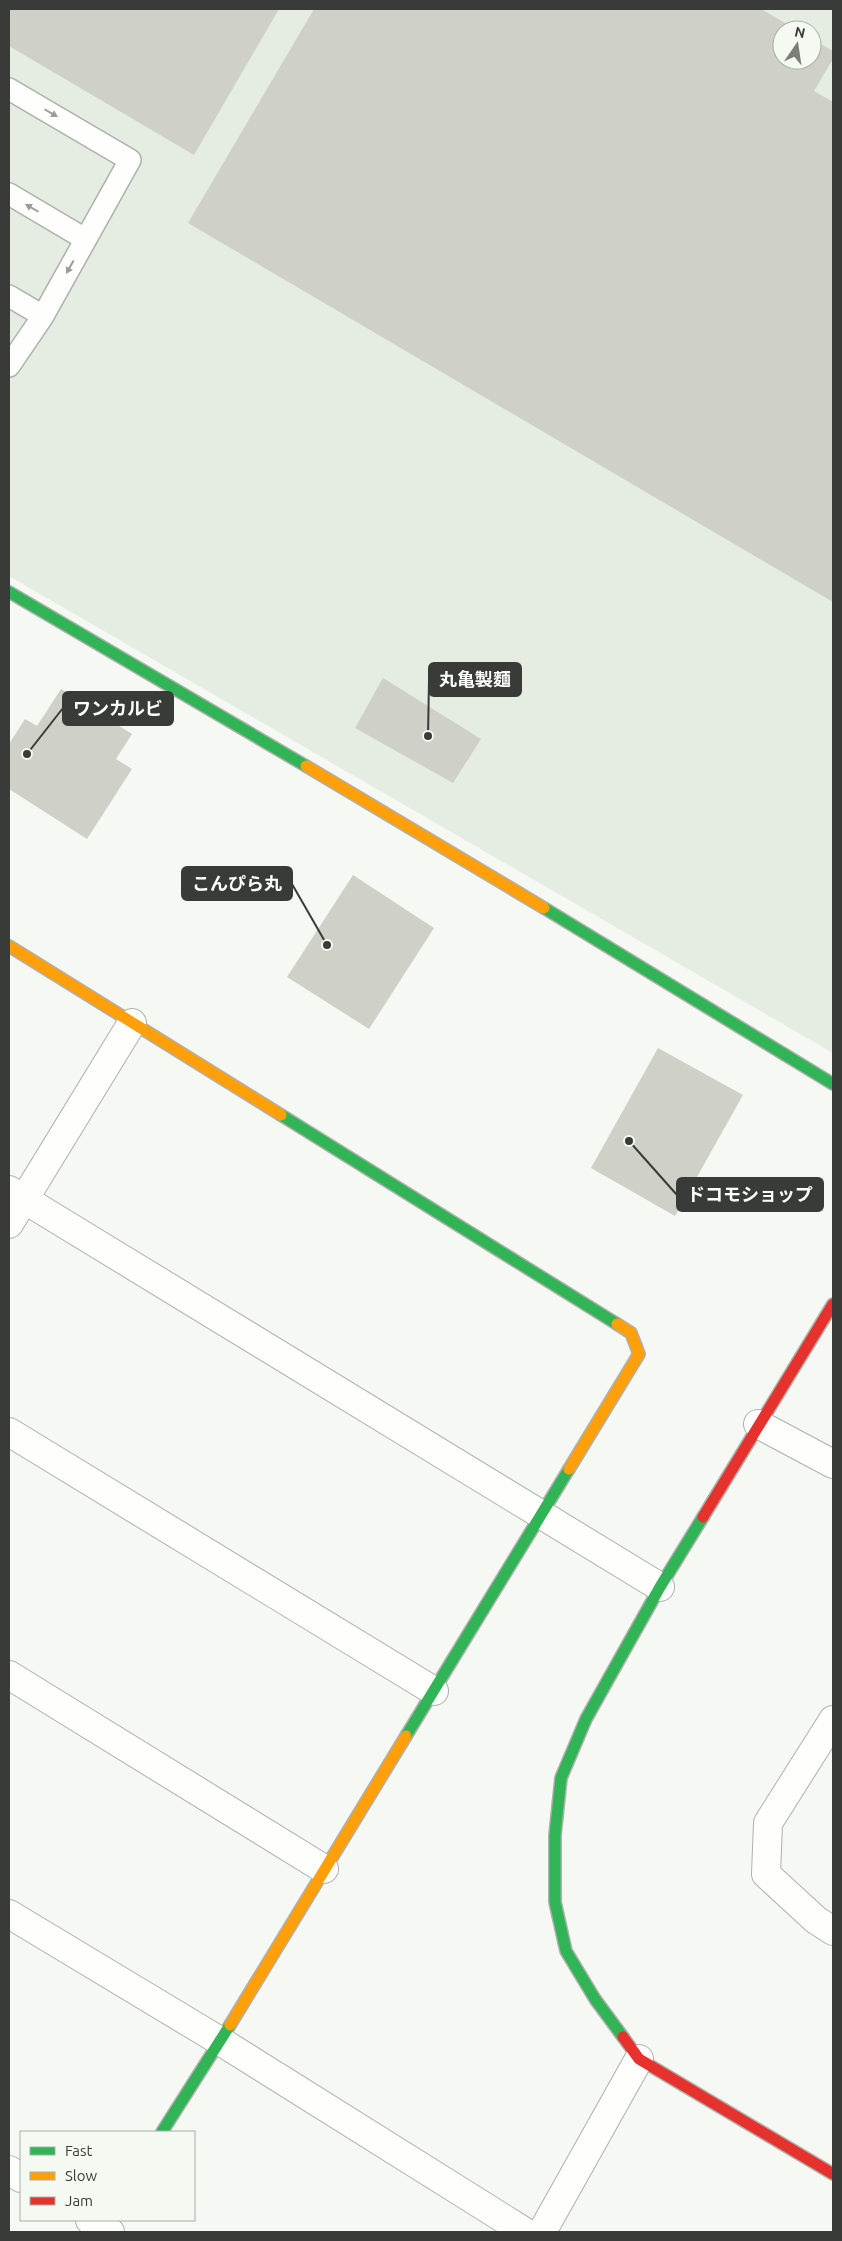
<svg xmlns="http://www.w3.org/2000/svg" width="842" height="2241" font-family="Ubuntu,'Noto Sans JP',sans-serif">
<rect width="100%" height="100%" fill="#f5f8f3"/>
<path fill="#e5ece1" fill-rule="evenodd" d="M9,9H833V1053L9,576ZM782,30H812V60H782Z"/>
<path fill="#cfd0c8" d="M9,9H279L194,155L9,46Z
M314,9H761L797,30H782V60H812V39L833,51V59L814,91L833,102V602L188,223Z
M383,678L481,739L453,783L355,728Z
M61,689L132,734L116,759L132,769L87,839L9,789V744L25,719L37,726Z
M353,875L434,928L369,1029L287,977Z
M658,1048L743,1095L675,1216L591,1168Z"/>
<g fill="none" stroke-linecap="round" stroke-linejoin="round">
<g stroke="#afb0ad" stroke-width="24">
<path id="lane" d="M9,89L130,160L43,316L9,366
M9,194L85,239
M9,296L43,316"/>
</g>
<g stroke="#afb0ad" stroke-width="30">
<path id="street" d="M9,1190L660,1587
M9,1224L132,1023
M758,1424L833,1464
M9,1432L434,1691
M9,1675L324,1869
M833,1720L768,1823L766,1874L816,1920L833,1931
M9,1914L220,2041L525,2232
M9,2170L21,2178
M90,2220L110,2232
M542,2232L639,2059"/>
</g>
<g stroke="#afb0ad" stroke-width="14">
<path id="fast" d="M9,592L306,766
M544,908L833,1084
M281,1115L617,1324
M406,1736L569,1469
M623,2037L595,1999L566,1951L555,1902V1835L561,1778L586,1719L660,1587L703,1517
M162,2132L230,2025"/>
</g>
<g stroke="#afb0ad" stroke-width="14">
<path id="slow" d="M306,766L544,908
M9,946L281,1115
M569,1469L639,1354L631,1333L617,1324
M230,2025L406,1736"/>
</g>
<g stroke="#afb0ad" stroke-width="14">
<path id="jam" d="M703,1517L833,1304
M623,2037L639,2059L833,2174"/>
</g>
<use href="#lane" stroke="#fefefd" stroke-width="21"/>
<use href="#street" stroke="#fefefd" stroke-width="28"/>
<use href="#fast" stroke="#30b455" stroke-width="11"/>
<use href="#slow" stroke="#ff9f0a" stroke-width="11"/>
<use href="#jam" stroke="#e5322d" stroke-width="11"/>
</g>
<defs><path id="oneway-solid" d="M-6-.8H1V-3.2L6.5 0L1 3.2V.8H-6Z" transform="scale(1.25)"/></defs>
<g fill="#9c9c9a">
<use href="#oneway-solid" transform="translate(51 113) rotate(30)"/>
<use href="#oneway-solid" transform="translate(32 208) rotate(-150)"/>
<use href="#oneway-solid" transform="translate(70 267) rotate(119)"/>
</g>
<path fill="none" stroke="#393b38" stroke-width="2" d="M428 736L429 680M27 754L63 708M327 945L292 884M629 1141L677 1195"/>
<g fill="#393b38" stroke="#f4faf1" stroke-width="2">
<circle cx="428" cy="736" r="5"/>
<circle cx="27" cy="754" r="5"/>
<circle cx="327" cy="945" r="5"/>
<circle cx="629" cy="1141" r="5"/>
</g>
<g fill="#393b38" stroke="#393b38" stroke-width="2">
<rect x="429" y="663" width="92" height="33" rx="5"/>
<rect x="63" y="692" width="110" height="33" rx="5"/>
<rect x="182" y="867" width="110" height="33" rx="5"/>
<rect x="677" y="1178" width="146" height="33" rx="5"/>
</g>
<g font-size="18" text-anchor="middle" font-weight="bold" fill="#fff">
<text x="475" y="686">丸亀製麵</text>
<text x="118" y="715">ワンカルビ</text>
<text x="237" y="890">こんぴら丸</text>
<text x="750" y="1201">ドコモショップ</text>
</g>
<rect width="842" height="2241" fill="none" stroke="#393b38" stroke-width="20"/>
<rect x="20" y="2131" width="175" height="90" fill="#f4faf1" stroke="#a9aea7"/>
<rect x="30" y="2147" width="25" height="8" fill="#30b455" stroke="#a9aea7"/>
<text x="65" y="2156" font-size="15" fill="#393b38">Fast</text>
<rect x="30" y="2172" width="25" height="8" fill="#ff9f0a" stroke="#a9aea7"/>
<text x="65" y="2181" font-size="15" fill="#393b38">Slow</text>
<rect x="30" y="2197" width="25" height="8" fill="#e5322d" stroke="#a9aea7"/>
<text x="65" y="2206" font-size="15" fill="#393b38">Jam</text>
<g transform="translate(797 45) rotate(13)"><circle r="24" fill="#f4faf1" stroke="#a9aea7"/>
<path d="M0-4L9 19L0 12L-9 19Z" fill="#7b7d79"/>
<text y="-8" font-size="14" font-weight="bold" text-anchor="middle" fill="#393b38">N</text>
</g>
</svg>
